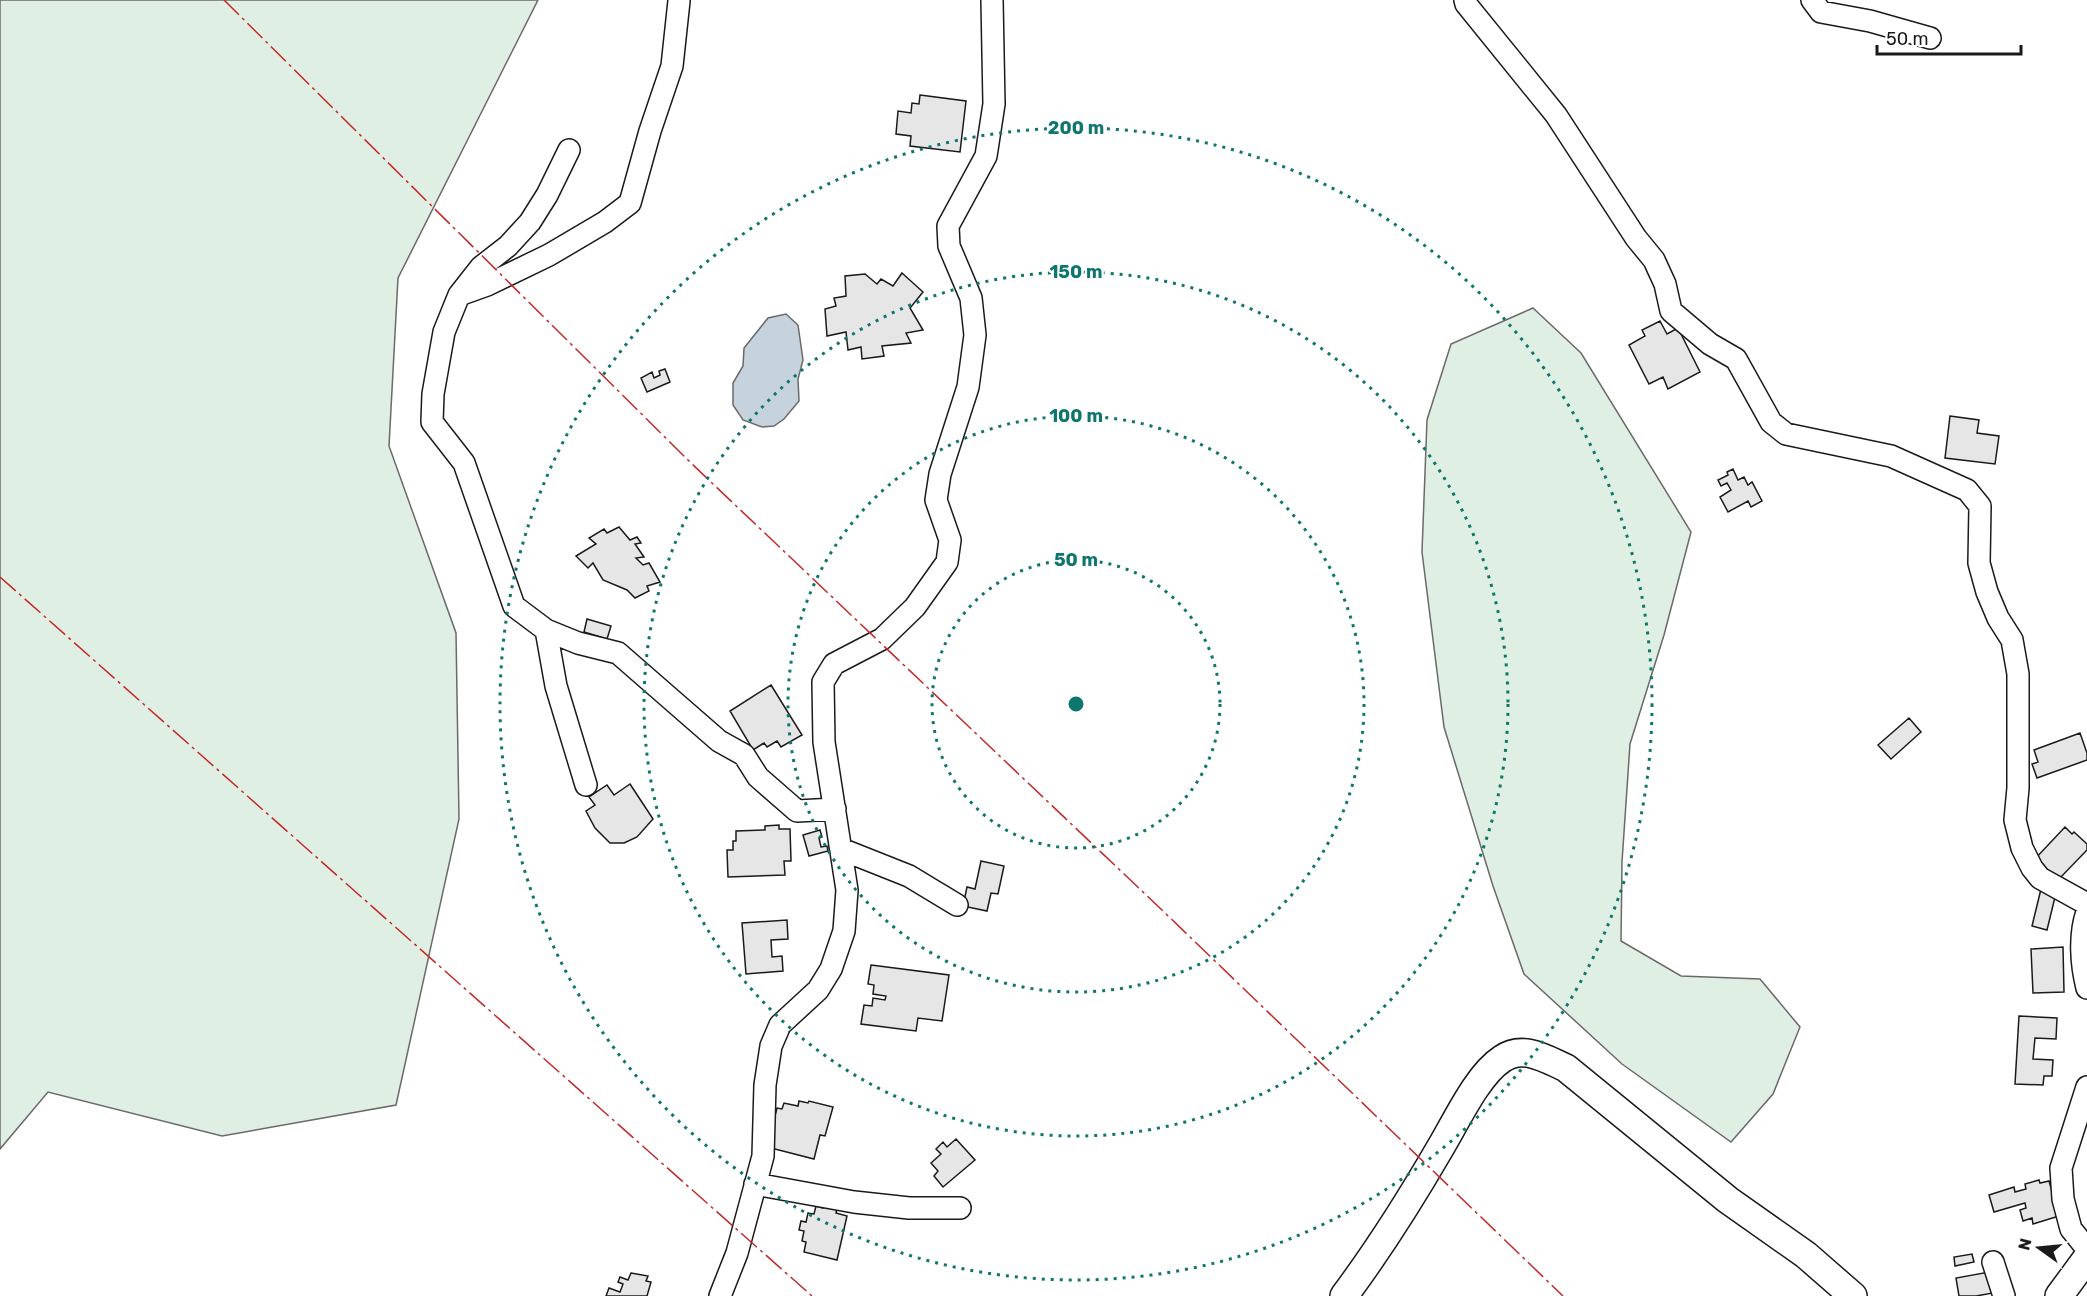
<svg xmlns="http://www.w3.org/2000/svg" width="2087" height="1296" font-family="Rubik,sans-serif">
<rect width="100%" height="100%" fill="#fff"/>
<path fill="#e0efe3" stroke="#6a6a6a" stroke-width="1.5" d="M0,0H538L398,278L389,446L456,633L459,819L396,1105L222,1136L48,1092L0,1149Z
M1533,308L1581,353L1691,532L1664,635L1630,744L1622,862L1621,941L1681,976L1760,979L1800,1027L1773,1094L1731,1142L1622,1064L1524,974L1493,886L1444,727L1422,552L1427,420L1451,344Z"/>
<path fill="#c6d2dc" stroke="#6a6a6a" stroke-width="1.5" d="M786,314L798,325L803,360L798,379L799,401L784,419L774,426L762,427L743,420L733,405V383L743,366L744,348L768,318Z"/>
<path fill="#e6e6e6" stroke="#1a1a1a" stroke-width="1.5" d="M920,95L966,101L960,152L910,146L911,136L896,134L898,111L911,113L912,103L919,104Z
M902,273L923,292L910,308L923,330L906,333L911,343L882,346L884,356L862,359L861,347L848,350L846,332L827,336L825,309L836,306L834,298L846,296L845,276L865,274L877,284L881,279L893,286Z
M1660,321L1667,334L1678,328L1700,372L1668,389L1663,377L1649,384L1629,345L1645,336L1642,330Z
M665,369L670,382L647,392L641,378L652,372L654,378L660,375L659,371Z
M1950,416L1979,420L1977,433L1999,436L1995,464L1945,458Z
M1733,469L1738,480L1744,477L1748,485L1752,482L1762,501L1751,507L1748,501L1728,512L1720,497L1731,490L1727,483L1721,486L1718,480L1728,475L1727,472Z
M619,527L630,540L637,537L641,543L635,544L644,557L636,558L643,565L649,563L660,582L647,586L649,591L635,598L627,590L603,580L593,563L588,568L576,556L596,544L589,538L604,529L607,533Z
M587,619L611,626L607,639L584,632Z
M771,685L802,735L781,747L777,741L767,747L764,743L753,750L730,711Z
M1909,718L1921,732L1891,759L1878,745Z
M2080,733L2087,753V760L2037,778L2032,764L2038,762L2034,750Z
M630,784L653,819L637,837L624,843H610L595,828L586,811L595,805L589,797L607,785L614,795Z
M779,825V829H790L791,861H784L785,875L728,877L727,850H733V841H736V831L765,830V826Z
M2065,827L2072,834L2074,832L2087,844V850L2059,879L2050,877L2033,861Z
M820,830L822,837L819,838L821,847L827,846L828,851L809,856L803,835Z
M981,861L1004,866L998,894L991,893L987,911L963,906L967,887L975,889Z
M2041,889L2056,893L2047,930L2032,926Z
M787,920L788,939L771,940L772,957L782,956L783,971L746,974L742,923Z
M2063,947L2064,992L2033,993L2031,949Z
M871,965L949,975L942,1021L918,1018L916,1031L861,1024L864,1005L872,1006L873,998L885,1000L886,996L873,994L874,985L868,984Z
M2019,1016L2057,1018L2056,1039L2035,1038L2033,1059L2053,1060L2052,1076H2044L2043,1085L2015,1084Z
M799,1101L808,1103L809,1101L833,1107L825,1136L820,1135L814,1159L767,1147L777,1108L782,1109L784,1103L798,1106Z
M956,1139L975,1160L943,1187L934,1176L938,1171L931,1163L941,1154L936,1149L943,1142L947,1147Z
M2039,1180L2040,1183L2049,1181L2059,1216L2033,1224L2032,1218L2023,1221L2020,1210L2026,1208L2025,1203L1994,1212L1989,1195L2014,1187L2015,1192L2026,1189L2025,1184Z
M825,1201L838,1204L836,1213L847,1216L837,1260L804,1252L806,1242L802,1241L804,1231L799,1230L801,1221L806,1222L808,1213L814,1214L816,1206L823,1208Z
M1972,1254L1974,1262L1955,1266L1954,1257Z
M1989,1272L1993,1293L1976,1296H1959L1956,1278Z
M631,1273L648,1276L646,1281L651,1282L647,1296H606L609,1288L620,1292L623,1284L618,1282L620,1277L628,1280Z"/>
<g fill="none" stroke-linecap="round" stroke-linejoin="round">
<g stroke="#1a1a1a" stroke-width="24">
<path id="minor" d="M1465,0L1466,4L1556,115L1636,238L1654,260L1665,284L1671,311L1710,344L1736,359L1771,422L1786,434L1891,456L1967,490L1980,506L1979,563L1987,592L1998,618L2012,640L2018,674V788L2015,820L2022,848L2032,868L2040,878L2087,904
M1812,0L1821,12L1870,21L1930,38
M459,295L481,267L508,246L530,222L547,195L569,150
M546,630L514,606L464,463L432,422L433,394L444,332L459,295L487,285L549,255L605,222L630,203L650,131L672,66L679,1
M586,785L556,686L546,630L578,643L618,653L719,741L744,755L758,777L797,811L835,809
M841,849L909,876L957,905
M2087,912C2079,935 2081,964 2087,988
M2087,1087L2061,1168L2063,1199L2071,1229L2087,1249
M755,1184L854,1202L909,1208H960
M1993,1262L2004,1296
M720,1296L737,1253L763,1156L765,1085L771,1046L780,1025L818,990L831,969L844,931L847,890L824,742L823,682L834,664L882,639L915,607L947,562L950,540L936,500L940,474L968,387L975,335L971,298L949,246L948,226L986,156L994,104L992,0"/>
</g>
<g stroke="#1a1a1a" stroke-width="30">
<path id="major" d="M1344,1296C1379,1249 1410,1200 1439,1150C1455,1124 1477,1075 1502,1059C1523,1044 1546,1059 1566,1068L1728,1200L1806,1255L1853,1296
M2059,1296L2087,1258"/>
</g>
<use href="#minor" stroke="#fff" stroke-width="21"/>
<use href="#major" stroke="#fff" stroke-width="27"/>
<path stroke="#c62828" stroke-width="1.5" stroke-dasharray="21 4.5 3 4.5" stroke-linecap="butt" d="M224,0L692,464L1163,911L1563,1296
M0,577L812,1296"/>
</g>
<g fill="none" stroke="#0f766e" stroke-width="3" stroke-dasharray="3 6">
<circle cx="1076" cy="704" r="144"/>
<circle cx="1076" cy="704" r="288"/>
<circle cx="1076" cy="704" r="432"/>
<circle cx="1076" cy="704" r="576"/>
</g>
<circle cx="1076" cy="704" r="9" fill="#0f766e" stroke="#fff" stroke-width="3"/>
<g font-size="18" text-anchor="middle" font-weight="bold" fill="#0f766e" stroke="#fff" stroke-width="4.5" stroke-linejoin="round" paint-order="stroke">
<text x="1076" y="134">200 m</text>
<text x="1076" y="278">150 m</text>
<text x="1076" y="422">100 m</text>
<text x="1076" y="566">50 m</text>
</g>
<g transform="translate(2039 1248) rotate(285)" stroke="#ffffff" stroke-width="4.5" paint-order="stroke">
<path d="M0-4.5L10 22L0 15L-10 22Z" fill="#1a1a1a"/>
<text y="-9" font-size="16" font-weight="bold" text-anchor="middle" fill="#1a1a1a">N</text>
</g>
<path d="M1877 45v9h144v-9" fill="none" stroke="#1a1a1a" stroke-width="3"/>
<text x="1886" y="45" font-size="18" fill="#1a1a1a" stroke="#ffffff" stroke-width="4.5" paint-order="stroke">50 m</text>
</svg>
